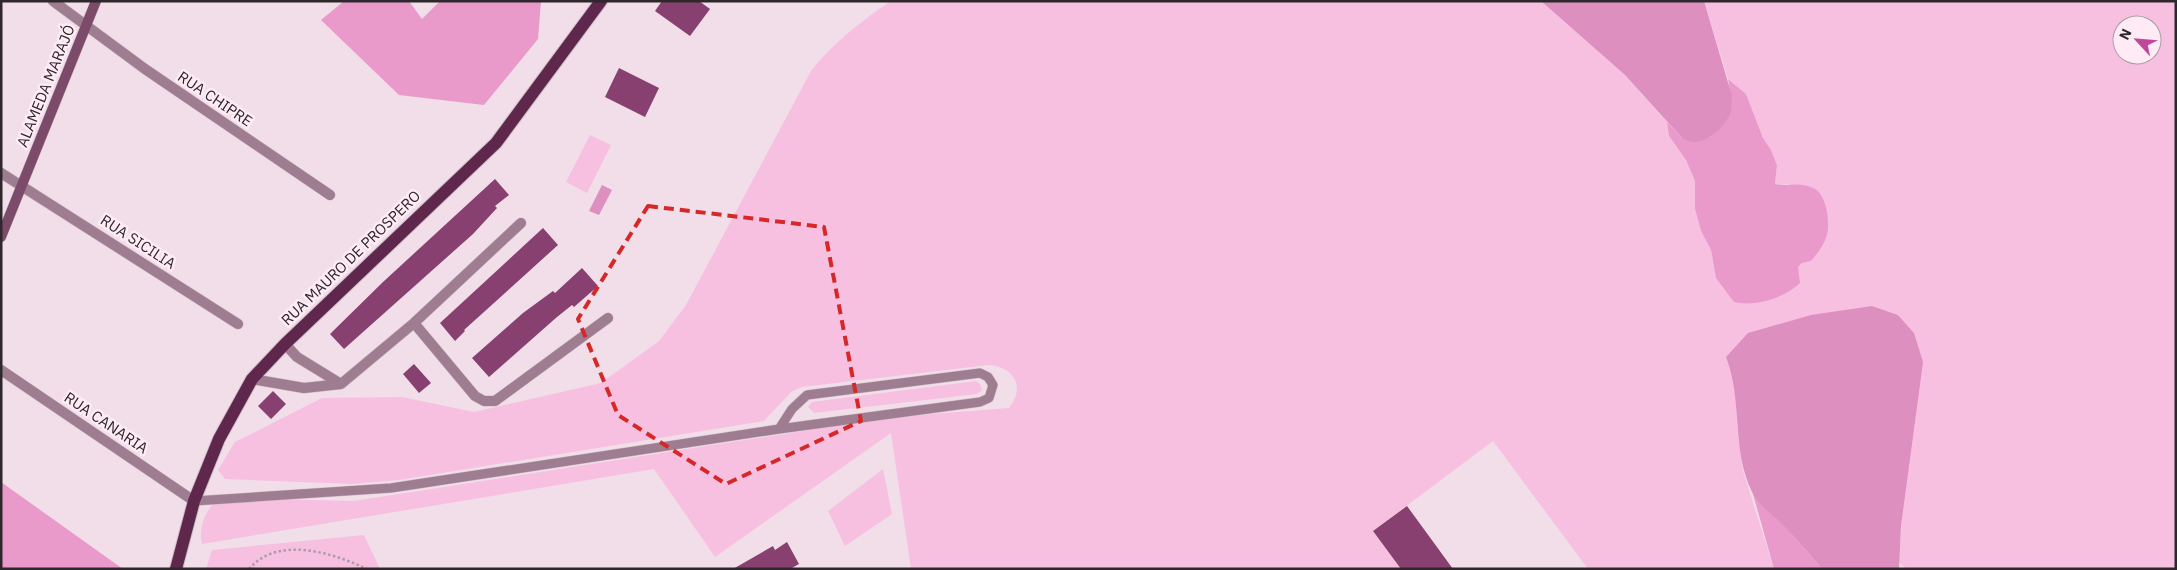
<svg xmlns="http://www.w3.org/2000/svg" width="2177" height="570" font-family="'IBM Plex Sans',sans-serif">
<rect width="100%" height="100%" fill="#f1dee9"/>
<path fill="#f7c0e1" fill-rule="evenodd" d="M891,1H1541L1625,75L1667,122L1669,136L1686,160L1695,181V209L1701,231L1711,250L1716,278L1798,267L1802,263L1811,261C1830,237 1830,223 1821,195L1788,184L1775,185L1777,165L1771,150L1763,138L1746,94L1728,79L1704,1H2176V569H1907L1899,563L1914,333L1898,315L1872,306L1726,357L1732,372L1736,397L1737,427L1743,471L1774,569H1588L1493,441L1373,531L1401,569H911L891,433L715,557L654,469L202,544C198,528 206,506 221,498L354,501L893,417L1009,408C1026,387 1014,367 989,365L802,387L791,392L764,421L399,480L352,484L225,479L218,470L235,442L322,398L402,397L474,412L601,383L659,341L686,305L811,71C834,42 860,22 891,1ZM2122,25H2152V55H2122Z
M590,135L611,145L587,193L566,182Z
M976,381L980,384L982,390L977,394L814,413L808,407L812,402Z
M883,469L892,514L845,546L828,511Z
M364,535L380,569H206L212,550Z"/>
<path fill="#e99acb" d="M344,1H409L422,19L440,1H541L538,39L484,105L399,95L321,20Z
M1728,79L1746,94L1763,138L1771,150L1777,165L1775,184C1789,187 1798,181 1813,188C1827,193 1831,225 1826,238C1823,246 1817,254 1811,261L1802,263L1798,267L1800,283C1784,298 1755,307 1734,302L1716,278L1711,250L1701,231L1695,209V181L1686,160L1669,136L1667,122L1682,138L1710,137C1730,119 1733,105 1728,79Z
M1,482L123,569H1Z
M1753,494L1788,529L1822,569H1774Z"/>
<path fill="#dd8fc0" d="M1541,1H1704L1732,96C1731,101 1732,107 1731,112C1726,125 1708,144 1692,142C1689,142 1685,139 1682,138L1625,75Z
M602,185L612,190L599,215L589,211Z
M1872,306L1898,315L1914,333L1923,362L1901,526L1899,569H1822C1810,555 1799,541 1786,528C1776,517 1758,505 1752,492C1731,449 1743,400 1726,357L1748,333L1811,315Z"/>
<path fill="#87406f" d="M662,1H699L710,9L690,36L655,11Z
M619,68L659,88L645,117L605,97Z
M495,179L509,195L495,206L497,208L473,234L344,349L330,334L383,282Z
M543,228L558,245L464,330L465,331L455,341L440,323Z
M582,268L598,286L574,307L572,305L557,317L489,377L472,358L523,313L553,291L555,293Z
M414,364L431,383L419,393L403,374Z
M273,391L286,404L271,419L258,406Z
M1407,506L1453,569H1401L1373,531Z
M787,542L799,564L790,569H733L773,546L775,550Z"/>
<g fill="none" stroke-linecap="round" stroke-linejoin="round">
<g stroke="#cebdc7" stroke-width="10">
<path id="lane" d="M194,501L391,488L779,429L980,402L989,398L993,385L988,377L980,373L807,395L792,409L779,429"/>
</g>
<g stroke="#cebdc7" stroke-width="11">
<path id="street" d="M53,1L145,69L330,195
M1,173L238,324
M414,323L475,396L484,401H495L608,318
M285,344L297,357L341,384
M1,370L194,501
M252,379L304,388L341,384L414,323L521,223"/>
</g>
<g stroke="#cebdc7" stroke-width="11">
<path id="secondary" d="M1,237L96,1"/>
</g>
<g stroke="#cebdc7" stroke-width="14">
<path id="primary" d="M176,569L194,501L219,439L252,379L285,344L496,143L601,1"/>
</g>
<path stroke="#ab9da5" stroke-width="2.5" stroke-dasharray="2.5 2.5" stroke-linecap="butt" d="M249,569C278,535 333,553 367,569"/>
<use href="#lane" stroke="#9f7d91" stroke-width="9"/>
<use href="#street" stroke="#9f7d91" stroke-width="10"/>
<use href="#secondary" stroke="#7b4b69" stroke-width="10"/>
<use href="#primary" stroke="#60274d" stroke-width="12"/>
</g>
<path fill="none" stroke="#d62828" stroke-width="4" stroke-dasharray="10 6" stroke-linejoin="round" d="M648,206L824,227L861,421L726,484L618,415L578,319Z"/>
<g text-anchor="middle" stroke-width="5" stroke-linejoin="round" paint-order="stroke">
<g font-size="15" fill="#2e272b" stroke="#feebf6">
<text transform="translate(46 86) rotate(-68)" y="5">ALAMEDA MARAJÓ</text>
<text transform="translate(215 99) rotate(34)" y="5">RUA CHIPRE</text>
<text transform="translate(138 242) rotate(33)" y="5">RUA SICILIA</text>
<text transform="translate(351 258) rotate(-44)" y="5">RUA MAURO DE PROSPERO</text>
<text transform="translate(106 423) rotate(34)" y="5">RUA CANARIA</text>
</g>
</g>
<rect width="2177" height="570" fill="none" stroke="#2e272b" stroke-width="5"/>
<g transform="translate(2137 40) rotate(296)"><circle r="24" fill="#feebf6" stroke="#ab9da5"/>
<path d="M0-4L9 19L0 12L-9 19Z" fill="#c0479a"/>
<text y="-8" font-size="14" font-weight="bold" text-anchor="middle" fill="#2e272b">N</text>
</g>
</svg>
